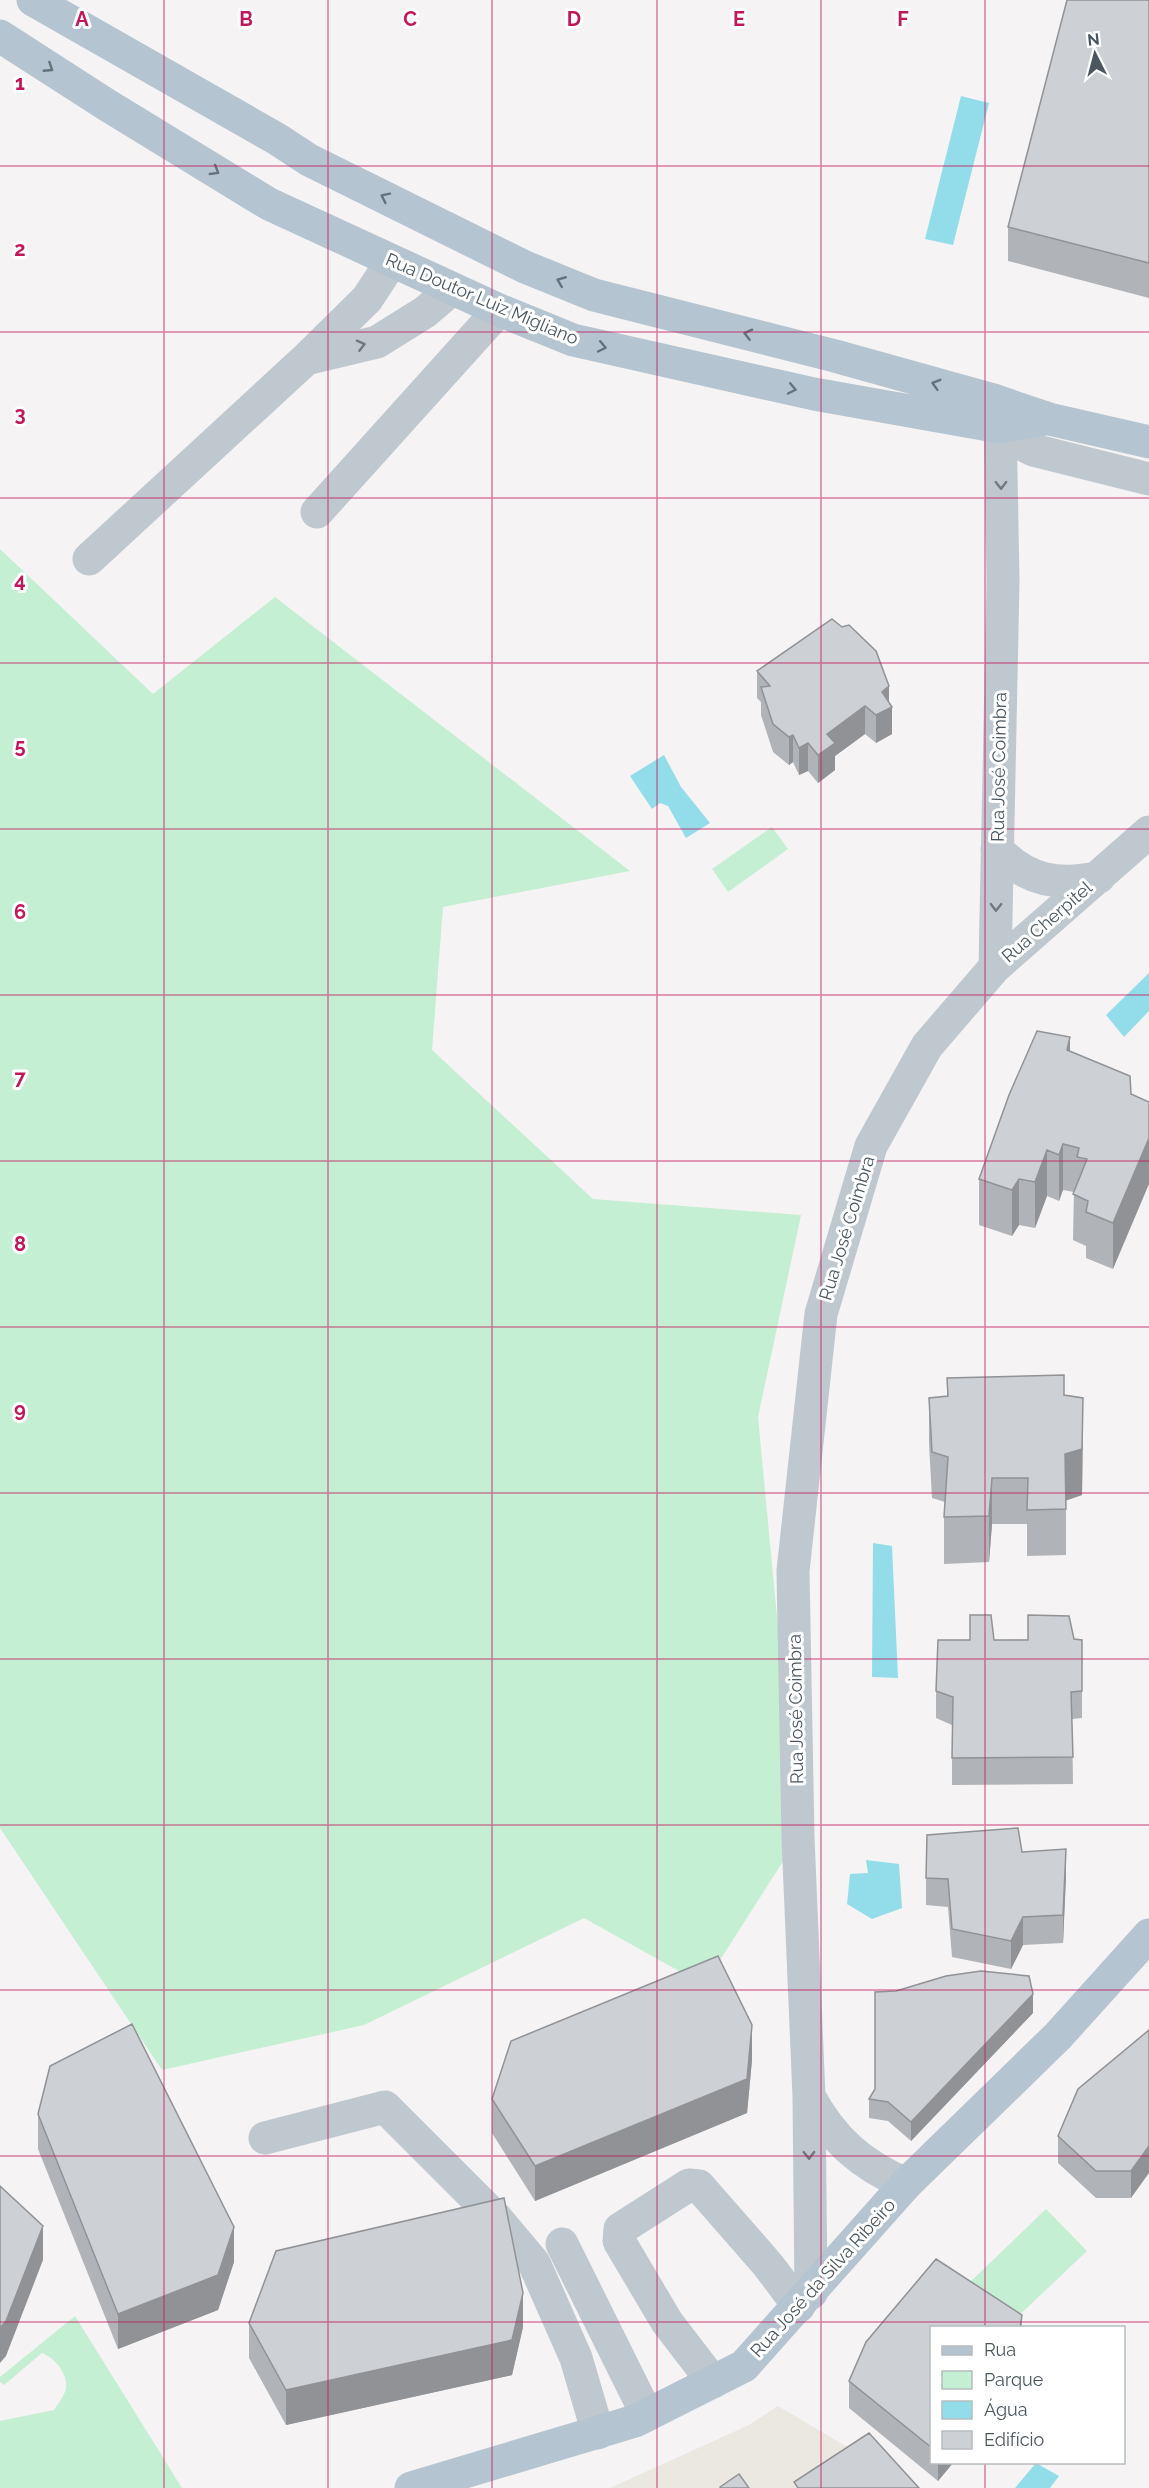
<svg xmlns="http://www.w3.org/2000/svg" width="1149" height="2488" font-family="Raleway,sans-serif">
<rect width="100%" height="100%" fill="#f5f3f3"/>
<path fill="#eae8e1" d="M778,2406L869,2460L894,2488H610L749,2425Z"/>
<path fill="#c5efd3" d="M0,549L153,694L275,597L630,871L443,907L432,1050L593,1199L801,1215L758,1417L798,1838L704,1985L584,1918L364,2025L162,2070L0,1828Z
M772,827L788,849L728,892L712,869Z
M1046,2209L1087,2251L1010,2324L970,2282Z
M75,2316L182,2488H0V2421L54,2410C58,2404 65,2395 66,2388C68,2374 55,2358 42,2353L4,2385L0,2382V2377Z"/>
<path fill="#93ddea" d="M961,96L989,103L953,245L925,239Z
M664,755L681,787L710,823L686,838L668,806L660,803L652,809L630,776Z
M1149,973V1011L1124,1037L1106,1015Z
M873,1543L892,1546L898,1678L872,1677Z
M866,1860L899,1864L902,1908L872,1919L847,1904L850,1874L868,1873Z
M1036,2463L1059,2476L1050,2488H1015Z"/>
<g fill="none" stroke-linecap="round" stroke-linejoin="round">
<path stroke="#bfc8ce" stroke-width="33" d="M306,359L377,342L425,312L452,289
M993,400L1000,419L1003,581L995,967
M1000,427L1014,440L1033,450L1149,479
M317,512L499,310
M89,559L305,360L367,299L392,261
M997,849C1025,880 1059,887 1099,877
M809,2096C832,2139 861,2165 906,2184
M265,2138L385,2107L497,2219L534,2263L576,2358L598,2433
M562,2244L647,2415
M811,2293L809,2096L798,1838L793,1571L821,1314L871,1146L927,1046L995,967L1149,832
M713,2382L667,2322L619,2241L620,2229L689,2185L699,2186L768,2265L799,2306"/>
<path stroke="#b4c4d0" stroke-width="33" d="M33,0L277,139L309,160L525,267L594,295L835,356L993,400L1049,419L1149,442
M0,36L107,105L269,204L499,310L573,340L814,394L1000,427L1045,419
M411,2488L635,2421L744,2366L906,2184L1058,2036L1149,1935"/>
</g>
<path fill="#b0b3b7" d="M1149,0V298L1008,261V227Z
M757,671L889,702L892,734L876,743L865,734L835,756V770L818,783L808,771L799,775L793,762L789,765L773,752L761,715V702L757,698Z
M1070,1051L1130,1076L1113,1269L1086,1258V1246L1073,1240L1074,1192L1063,1190L1059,1201L1047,1196L1035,1228L1019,1225L1012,1236L979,1225V1179Z
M947,1378L1064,1395L1083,1444L1082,1495L1066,1500V1555L1027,1556V1524H992L989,1562L944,1564V1517L945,1502L932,1498L929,1444V1398L947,1396Z
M1074,1639L1082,1640V1718L1072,1719L1073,1784L952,1785V1725L936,1718V1691L994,1640Z
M1022,1852L1066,1876L1063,1943L1023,1945L1011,1969L952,1957L948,1907L926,1905V1878Z
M1033,2013L911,2141L888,2121L869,2118V2099Z
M1149,2030L1131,2198H1096L1058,2163V2136Z
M752,2060L747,2113L535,2201L492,2133V2099Z
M38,2114L234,2262L218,2310L118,2349L38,2149Z
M936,2259L1022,2315V2328H932V2463H953L938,2481L849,2408V2381L866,2342Z
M249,2323L523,2327L512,2375L286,2425L249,2358Z"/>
<path fill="#909295" d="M889,686V709L892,707V734L876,743V715L882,692Z
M865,706V734L835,756V770L818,783V755L827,734Z
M793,735V762L789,765V737Z
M808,743V771L799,775V748Z
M1070,1037V1083L1067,1050Z
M1149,1138V1184L1113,1269V1223Z
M1063,1144V1190L1059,1201V1155Z
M1047,1150V1196L1035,1228V1182Z
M1019,1179V1225L1012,1236V1190Z
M1083,1398L1082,1495L1065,1501V1454Z
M992,1478V1524L989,1562V1516Z
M1066,1849V1876L1063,1943V1915Z
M1023,1917V1945L1011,1969V1941Z
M1033,1994V2013L911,2141V2122Z
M752,2025V2060L747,2113L535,2201V2166Z
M1149,2146V2173L1131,2198V2171Z
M43,2226V2260L6,2356L0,2363V2328Z
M234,2227V2262L218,2310L118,2349V2314Z
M523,2293V2327L512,2375L286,2425V2390Z
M938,2463H953L938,2481Z"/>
<path fill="#cdd0d5" stroke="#909295" stroke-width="1.5" d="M1067,0H1149V263L1008,227Z
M832,619L842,627L849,625L876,651L889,686L882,692L892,707L876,715L865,706L827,734L835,743L818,755L808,743L799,748L793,735L789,737L773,724L761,687L770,686L757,671Z
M1037,1031L1070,1037L1067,1050L1130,1076L1131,1094L1149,1102V1138L1113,1223L1086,1212L1088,1201L1073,1194L1087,1159L1077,1157L1079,1148L1063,1144L1059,1155L1047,1150L1035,1182L1019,1179L1012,1190L979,1179L1009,1095Z
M1064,1375V1395L1083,1398L1082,1449L1065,1454L1066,1509L1027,1510L1028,1478H992L989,1516L944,1517L948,1457L932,1452L929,1398L948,1396L947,1378Z
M970,1615H991L994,1640H1028V1615L1069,1616L1074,1639L1082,1640V1691L1071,1692L1073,1757L952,1758L953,1697L936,1691L938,1640H970Z
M1018,1828L1022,1852L1066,1849L1063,1915L1023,1917L1011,1941L952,1929L948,1879L926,1878L927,1835Z
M718,1956L752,2025L747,2079L535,2166L492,2099L511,2041Z
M981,1971L1029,1976L1033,1994L911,2122L888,2102L869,2099L875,2089V1992L896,1991L946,1976Z
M132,2024L234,2227L218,2275L118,2314L38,2114L50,2066Z
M1149,2030V2146L1131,2171H1096L1058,2136L1078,2089Z
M0,2186L43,2226L6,2321L0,2328Z
M504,2198L523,2293L512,2340L286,2390L249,2323L276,2251Z
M936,2259L1022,2315L1020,2328H932V2448L849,2381L866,2342Z
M869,2433L919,2488H798L794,2482Z
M739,2474L749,2488H721L720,2487Z"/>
<defs><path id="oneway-chevron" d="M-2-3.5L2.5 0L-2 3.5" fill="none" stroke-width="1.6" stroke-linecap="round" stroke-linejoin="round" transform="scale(1.5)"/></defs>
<g stroke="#65727c">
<use href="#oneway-chevron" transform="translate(49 68) rotate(33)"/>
<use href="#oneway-chevron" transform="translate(215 171) rotate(31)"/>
<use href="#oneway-chevron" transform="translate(385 197) rotate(-154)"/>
<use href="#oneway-chevron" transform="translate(561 281) rotate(-158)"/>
<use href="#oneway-chevron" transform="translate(748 334) rotate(-166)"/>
<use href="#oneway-chevron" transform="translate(602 347) rotate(12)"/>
<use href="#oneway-chevron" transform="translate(936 384) rotate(-164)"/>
<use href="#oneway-chevron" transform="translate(792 389) rotate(12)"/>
</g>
<g stroke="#6e7981">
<use href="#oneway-chevron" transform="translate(361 345) rotate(-14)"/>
<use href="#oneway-chevron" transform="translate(1001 485) rotate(89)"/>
<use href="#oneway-chevron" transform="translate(996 907) rotate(91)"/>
<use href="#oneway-chevron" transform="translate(809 2155) rotate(89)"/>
</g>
<path fill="none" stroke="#c2185b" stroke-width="1.5" stroke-opacity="0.55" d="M164,0V2488M328,0V2488M492,0V2488M657,0V2488M821,0V2488M985,0V2328M0,166H1149M0,332H1149M0,498H1149M0,663H1149M0,829H1149M0,995H1149M0,1161H1149M0,1327H1149M0,1493H1149M0,1659H1149M0,1825H1149M0,1990H1149M0,2156H1149M0,2322H1149M985,2462V2488"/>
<g text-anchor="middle" stroke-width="6" stroke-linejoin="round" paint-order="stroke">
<g font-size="18" fill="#4b5760" stroke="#fff">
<text transform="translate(482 299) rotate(23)" y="6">Rua Doutor Luiz Migliano</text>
<text transform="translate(999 767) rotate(-89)" y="6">Rua José Coimbra</text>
<text transform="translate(1047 922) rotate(-41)" y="6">Rua Cherpitel</text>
<text transform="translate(847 1228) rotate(-73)" y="6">Rua José Coimbra</text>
<text transform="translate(796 1709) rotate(-91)" y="6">Rua José Coimbra</text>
<text transform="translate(823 2278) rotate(-48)" y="6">Rua José da Silva Ribeiro</text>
</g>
</g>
<g font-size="20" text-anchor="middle" font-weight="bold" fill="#c2185b" stroke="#fff" stroke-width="6" stroke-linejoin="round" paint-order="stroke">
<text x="82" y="26">A</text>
<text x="246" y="26">B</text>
<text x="410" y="26">C</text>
<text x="574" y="26">D</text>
<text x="739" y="26">E</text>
<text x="903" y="26">F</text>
<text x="20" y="90">1</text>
<text x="20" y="256">2</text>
<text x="20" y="421">3</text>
<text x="20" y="587">4</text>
<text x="20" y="753">5</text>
<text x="20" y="919">6</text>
<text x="20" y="1085">7</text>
<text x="20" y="1251">8</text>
<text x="20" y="1417">9</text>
</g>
<rect x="930" y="2326" width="195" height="138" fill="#ffffff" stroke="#b7bcbf" stroke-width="1.5"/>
<rect x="942" y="2346" width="30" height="9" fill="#b4c4d0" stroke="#b7bcbf" stroke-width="1.5"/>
<text x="984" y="2356" font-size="18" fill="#4b5760">Rua</text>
<rect x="942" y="2371" width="30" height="18" fill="#c5efd3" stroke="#b7bcbf" stroke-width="1.5"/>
<text x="984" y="2386" font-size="18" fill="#4b5760">Parque</text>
<rect x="942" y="2401" width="30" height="18" fill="#93ddea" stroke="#b7bcbf" stroke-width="1.5"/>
<text x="984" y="2416" font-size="18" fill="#4b5760">Água</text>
<rect x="942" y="2431" width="30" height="18" fill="#cdd0d5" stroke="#b7bcbf" stroke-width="1.5"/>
<text x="984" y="2446" font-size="18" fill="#4b5760">Edifício</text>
<g transform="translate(1095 54) rotate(354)" stroke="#ffffff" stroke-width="4.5" paint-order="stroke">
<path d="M0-4.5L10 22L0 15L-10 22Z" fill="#4b5760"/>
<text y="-9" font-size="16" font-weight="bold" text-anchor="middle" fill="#4b5760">N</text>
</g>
</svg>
